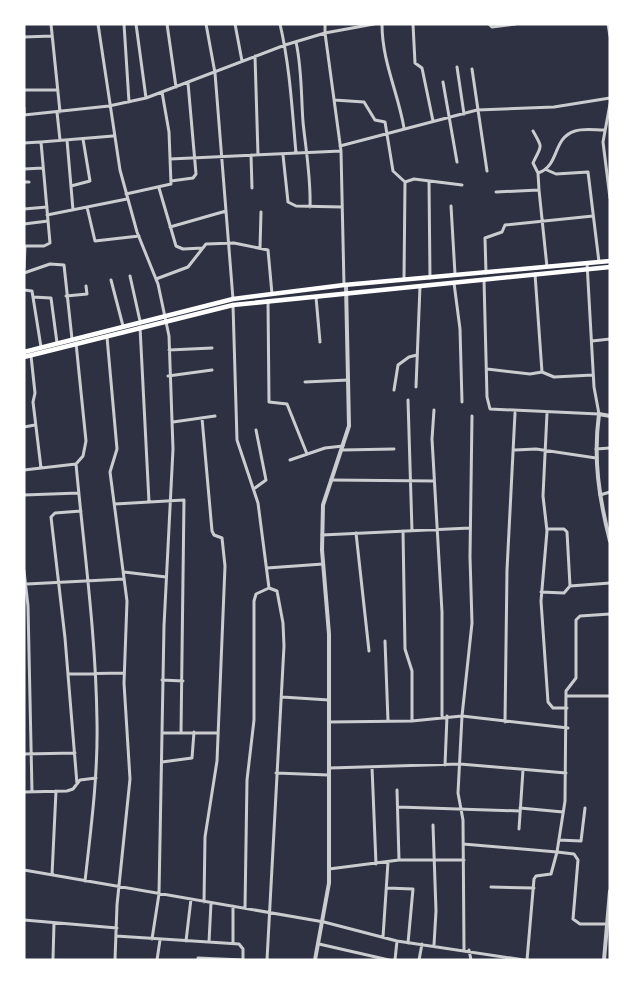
<svg xmlns="http://www.w3.org/2000/svg" width="634" height="984" font-family="Roboto,sans-serif">
<rect width="100%" height="100%" fill="#2d3142"/>
<g fill="none" stroke-linecap="round" stroke-linejoin="round">
<path stroke="#caccd0" stroke-width="3" d="M51,24L60,112
M98,24L120,170L137,232L158,284L169,336L173,449L164,626L159,894L152,939
M124,24L129,102
M136,24L146,98
M167,24L176,87
M206,24L215,73L233,299
M235,24L242,61
M280,24C290,67 292,109 296,153
M382,24C382,62 398,92 404,128
M413,24L415,63L422,68L433,121
M489,24L492,27L515,24
M608,24L610,36
M24,37L52,36
M296,42C302,69 301,95 303,122C306,151 311,178 310,207
M255,56L258,155
M457,67L464,114
M472,69L487,171
M443,82L457,162
M24,90H58
M334,100L364,102L375,120L385,122L393,171L405,182
M610,104L603,142L610,198
M24,108V115
M57,112L60,140
M24,115L109,106L146,98L285,45L325,33V24
M533,131C544,150 541,145 533,163L538,173
M67,140L73,210
M24,143L40,142
M340,146L477,110L554,107L610,98
M251,155L252,188
M283,155L288,202L296,206L342,207
M170,159L341,151
M24,169L43,168
M547,170L556,174L588,172L599,262
M171,181L193,178L196,174L188,83
M429,181L430,278
M24,182H29
M71,186L90,181L83,139
M159,188L176,246L183,249L203,248
M539,190L538,173C560,166 552,138 575,131C584,128 595,130 604,130
M496,192L539,190L547,267
M126,194L171,184L169,132L162,92
M451,206L455,274
M87,207L95,241L139,236
M24,209L47,207
M47,215L127,199
M24,224L48,221
M170,227L226,211
M24,246H44L50,243L41,142L113,136
M260,248L261,212
M24,269L25,246
M24,273L50,264L64,265L72,339
M486,273L485,238L502,232L505,225L593,216
M535,274L542,372L554,377L593,375
M130,276L140,321
M156,279L188,267L206,244L234,243L268,250L272,294
M404,279L405,182L414,179L462,185
M111,280L123,326
M484,280L487,397L490,409L599,414L594,387L587,263
M454,283L460,329L462,402
M344,285L341,151L325,33L374,24
M24,290L32,291L41,347
M66,296L87,294L86,286
M33,297L51,298L57,343
M316,297L320,342
M268,301L269,402L287,404L307,454
M233,305L237,440L258,503L269,588
M140,327L149,502
M107,337L117,449L110,472L127,601L124,683L130,779L117,905L115,960
M592,341L610,339
M76,343L86,441L83,456L76,464C84,550 96,636 97,722C98,776 91,828 85,881
M169,350L212,348
M31,356L35,393L33,402L41,468
M487,369L530,374L542,372
M168,376L212,370
M305,382L348,380
M416,387L420,286
M394,390L398,365L409,357L417,355
M408,400L412,531
M434,410L432,439L442,612V716
M547,413L543,496L547,531L541,601L548,702L553,708H567
M202,418L212,531L214,535L222,538L225,566L217,761L205,837L204,902
M173,422L215,416
M24,427L35,425
M596,449L610,448
M342,450L394,449
M515,450L536,449L596,458
M290,460L325,448L343,446
M24,470L76,464
M331,480L434,481
M255,488L266,480L256,430
M24,495L79,493
M600,495L610,492
M115,504L184,500L181,733
M547,529H564L567,532L570,586L610,583
M403,531L405,649L412,671V721
M356,533L369,651
M322,535L470,528
M267,568L323,564
M24,571L28,606L32,792
M124,572L166,577
M27,584L124,579
M541,592L564,593L570,586
M385,641L388,721
M68,674L124,673
M162,680L183,681
M566,696H610
M282,697L329,700
M329,722L412,721L462,716L568,728
M505,722L507,570L515,413
M163,733H218
M24,754L75,753
M162,762L192,758L194,732
M445,765L447,716
M372,767L376,864
M330,768L460,764L566,773
M276,773L328,775
M77,784L65,638L51,517L55,513L81,511
M397,790L399,860
M24,792L67,791L73,789L80,780L96,778
M398,807L520,811
M520,808L563,812
M433,825L436,911L434,945
M519,829L523,770
M559,840L581,841L585,808
M463,844L557,852L565,801L566,691L576,678V620L580,616L610,614
M329,869L399,860H464
M24,870L324,922L397,941L524,960
M52,875L56,791
M491,887L534,888
M387,888L413,889L408,943
M245,908L247,780L254,720V601L256,594L269,588L277,591L283,623L284,646L267,960
M24,920L117,928
M116,936L239,944L243,949V960
M383,937L388,862
M186,941L191,899
M209,942L211,903
M233,943V906
M319,944L389,960
M464,949L463,820L458,793L462,716L472,623L470,557L472,416
M469,950L471,960
M198,958L243,960
M53,959L54,923
M157,960L160,940
M395,960L397,941
M419,960L422,944
M527,960L534,879L536,876L551,874L557,852L574,854L578,860L573,919L580,924H607"/>
<path stroke="#caccd0" stroke-width="4" d="M610,416L599,414C593,459 599,498 610,541
M315,960L329,883V634L322,550L323,505L349,426L346,285
M604,960L610,891"/>
<path stroke="#fff" stroke-width="4.5" d="M24,352L233,299L344,285L610,261
M24,357L233,305L610,267"/>
</g>
<rect width="634" height="984" fill="none" stroke="#ffffff" stroke-width="51"/>
</svg>
